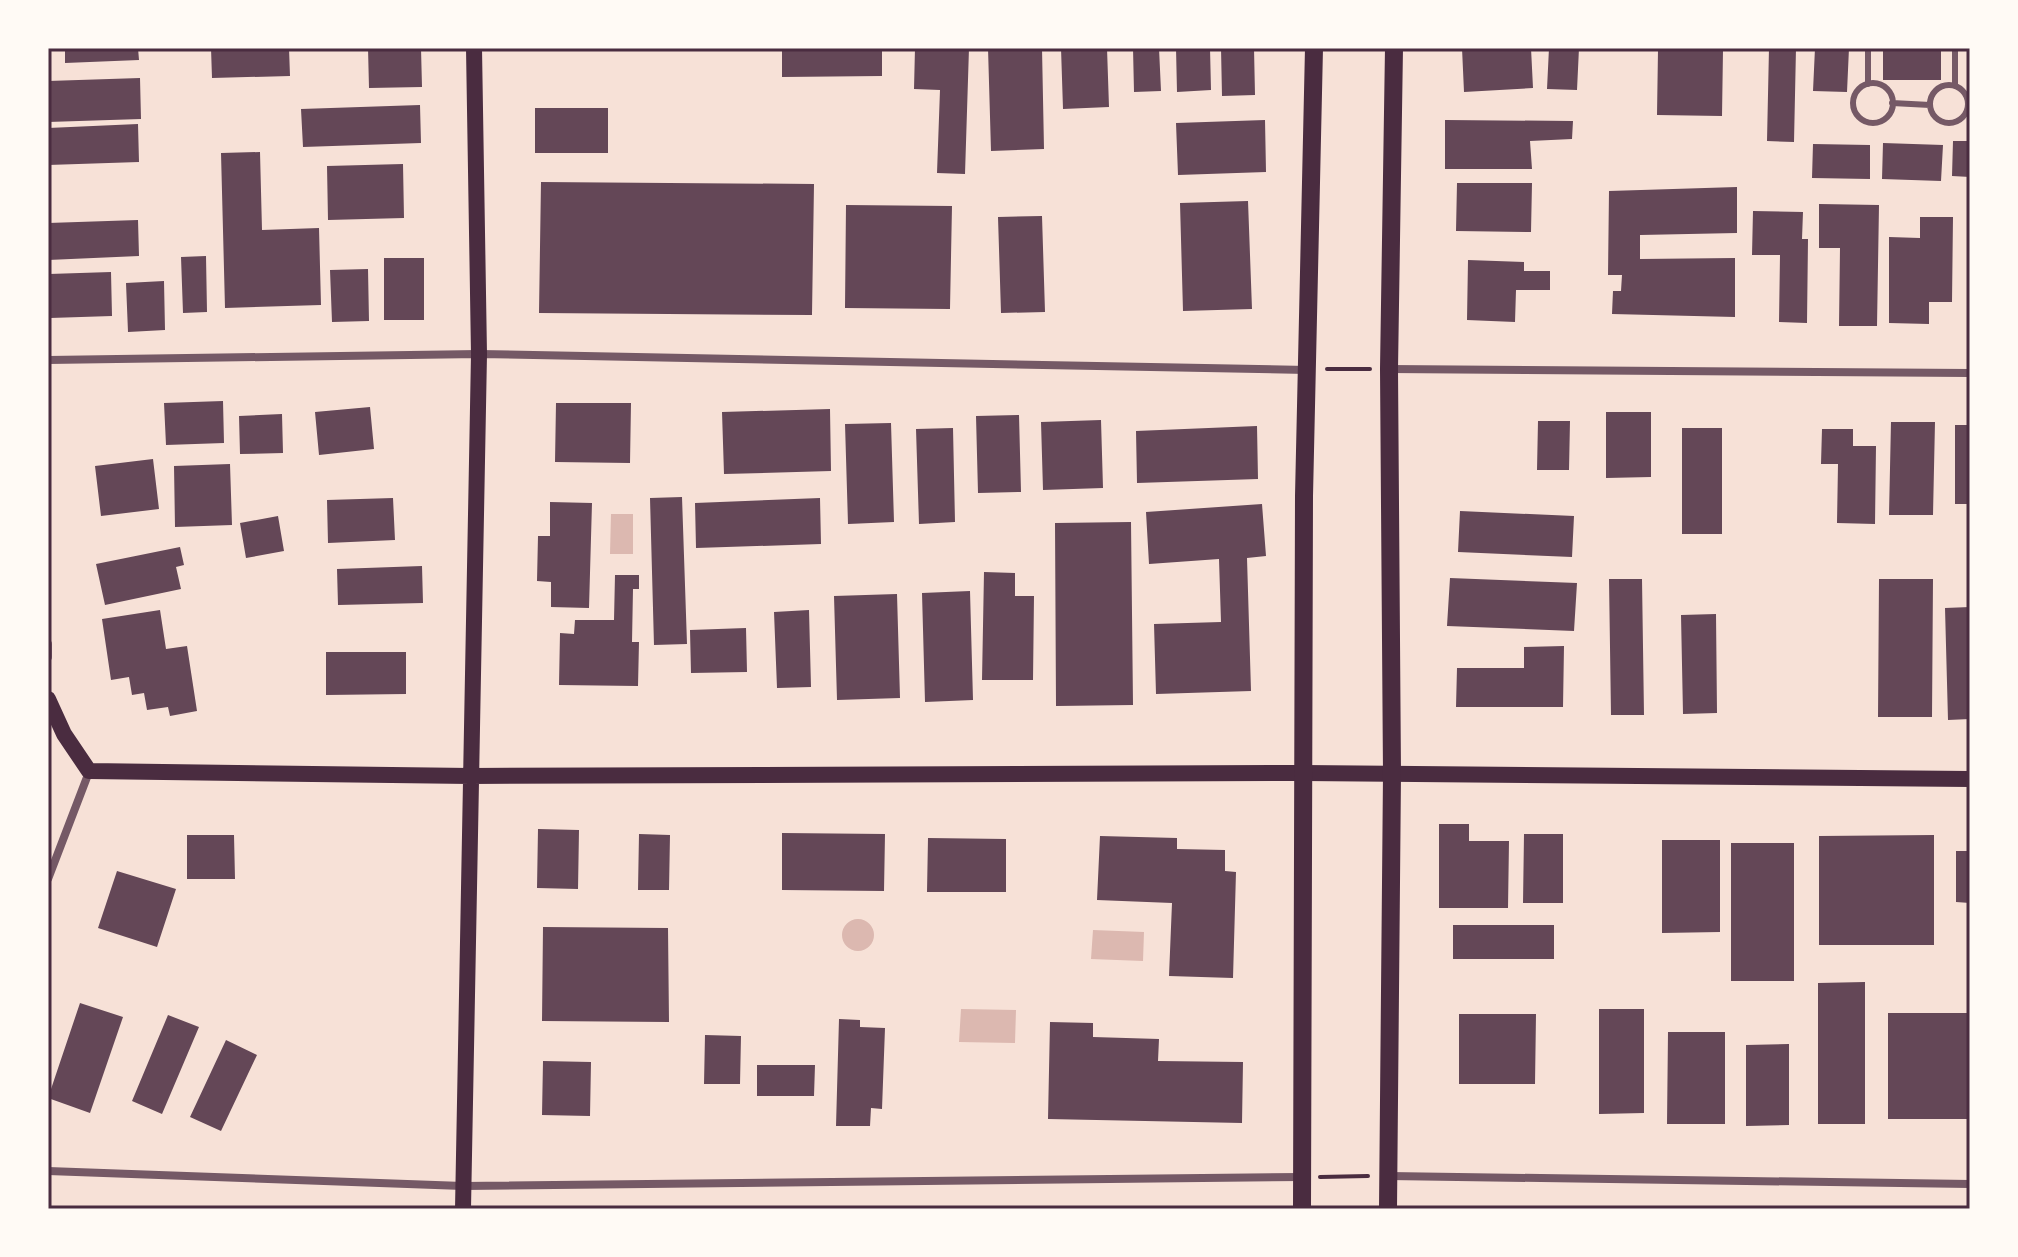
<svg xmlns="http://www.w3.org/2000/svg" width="2018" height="1257" font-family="Overpass,sans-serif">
<rect width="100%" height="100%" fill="#f7e1d7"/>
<path fill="#dcb8b0" d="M611,514H633V554H610Z
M842 935a16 16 0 1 1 32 0a16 16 0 1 1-32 0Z
M1093,930L1144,932L1143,961L1091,959Z
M961,1009L1016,1010L1015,1043L959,1042Z"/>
<path fill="#644757" d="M65,48H138L139,60L65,63Z
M211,48H289L290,76L212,78Z
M368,48H421L422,87L369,88Z
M782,48H882V76L782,77Z
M915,48H969L965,174L937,173L940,90L914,89Z
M988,48H1042L1044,149L991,151Z
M1061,48H1107L1109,107L1063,109Z
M1133,48H1159L1161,91L1134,92Z
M1176,48H1210L1211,90L1177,92Z
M1221,48H1254L1255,95L1222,96Z
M1462,48H1531L1533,88L1464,92Z
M1549,48H1579L1577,90L1547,89Z
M1769,48H1796L1794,142L1767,141Z
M1815,48H1849L1847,92L1813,91Z
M1883,48H1941V80H1883Z
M1658,50H1723L1722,116L1657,115Z
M140,78L141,119L48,122V81Z
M420,105L421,143L303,147L301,109Z
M535,108H608V153H535Z
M1265,120L1266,172L1178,175L1176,123Z
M1445,120L1573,121L1572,139L1530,141L1532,169H1445Z
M138,124L139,162L48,165V128Z
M1953,141H1970V177L1952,176Z
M1883,143L1943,145L1941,181L1882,179Z
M1813,144L1870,145V179L1812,178Z
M260,152L262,230L319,228L321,305L225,308L221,153Z
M403,164L404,218L328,220L327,166Z
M541,182L814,184L812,315L539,313Z
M1457,183H1532L1531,232L1456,231Z
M1737,187V233L1640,235V259L1735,258V317L1612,314L1613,291H1621L1622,275H1608L1609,191Z
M1248,201L1252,309L1183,311L1180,203Z
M1819,204L1879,205L1877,326H1839L1840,248H1819Z
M846,205L952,206L950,309L845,308Z
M1753,211L1803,212L1802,239H1808L1807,323L1779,322L1780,255H1752Z
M1042,216L1045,312L1001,313L998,217Z
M1920,217H1953L1952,302H1929V324L1889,323V237L1920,238Z
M138,220L139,256L48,260V223Z
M206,256L207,312L183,313L181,257Z
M384,258H424V320H384Z
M1468,260L1524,262V271H1550V290H1516L1515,322L1467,320Z
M368,269L369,321L332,322L330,270Z
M111,272L112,316L50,318L49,274Z
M164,281L165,330L128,332L126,283Z
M223,401L224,443L166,445L164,403Z
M556,403H631L630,463L555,462Z
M370,407L374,449L319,455L315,412Z
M830,409L831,471L724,474L722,412Z
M1606,412H1651V477L1606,478Z
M282,414L283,453L240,454L239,416Z
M1019,415L1021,492L978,493L976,416Z
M1101,420L1103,488L1043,490L1041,422Z
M1538,421H1570L1569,470H1537Z
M1891,422H1935L1933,515H1889Z
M891,423L894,522L848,524L845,424Z
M1955,425H1970V504H1955Z
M1257,426L1258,479L1137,483L1136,431Z
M953,428L955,522L919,524L916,429Z
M1682,428H1722V534H1682Z
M1822,429H1853V446H1876L1875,524L1837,523L1838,464H1821Z
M153,459L159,509L101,516L95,466Z
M230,464L232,525L175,527L174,466Z
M682,497L687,644L654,645L650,498Z
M393,498L395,540L328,543L327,500Z
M820,498L821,544L696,548L695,503Z
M550,502L592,503L589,608L551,607V582L537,581L538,536H550Z
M1262,504L1266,556L1247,558L1251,691L1156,694L1154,624L1221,622L1219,559L1149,564L1146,512Z
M1460,511L1574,516L1572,557L1458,552Z
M278,516L284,551L246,558L240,523Z
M1131,522L1133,705L1056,706L1055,523Z
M180,547L184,565L176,567L181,589L105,605L96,564Z
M422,566L423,603L338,605L337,569Z
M984,572L1015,573V596H1034L1033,680H982Z
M615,575H639V589H633L632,642H639L638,686L559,685L560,633L574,634L575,620H614Z
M1450,578L1577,583L1574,631L1447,626Z
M1609,579H1642L1644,715H1611Z
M1879,579H1933L1932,717H1878Z
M970,591L973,700L925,702L922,593Z
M897,594L900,698L837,700L834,596Z
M1970,607V719L1948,720L1945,608Z
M160,610L166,649L187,646L197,711L170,716L168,707L147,710L144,693L132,695L129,677L111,680L102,619Z
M809,610L811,687L777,688L774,612Z
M1716,614L1717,713L1683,714L1681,615Z
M746,628L747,672L691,673L690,630Z
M1564,646L1563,707H1456L1457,668H1524V647Z
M326,652H406V694L326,695Z
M1439,824H1469V841H1509L1508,908H1439Z
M538,829L579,830L578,889L537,888Z
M782,833L885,834L884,891L782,890Z
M639,834L670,835L669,890H638Z
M1524,834H1563V903H1523Z
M187,835H234L235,879H187Z
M1934,835V945H1819V836Z
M1100,836L1177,838V849L1225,850V871L1236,872L1233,978L1169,976L1172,903L1097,900Z
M928,838L1006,839V892H927Z
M1662,840H1720V932L1662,933Z
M1731,843H1794V981H1731Z
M1956,851H1970V903L1956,902Z
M117,871L176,889L157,947L98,928Z
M1453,925H1554V959H1453Z
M543,927L668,928L669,1022L542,1021Z
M1865,982V1124H1818V983Z
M80,1003L123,1017L90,1113L48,1098Z
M1599,1009H1644V1113L1599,1114Z
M1888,1013H1970V1119H1888Z
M1459,1014H1536L1535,1084H1459Z
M168,1015L199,1027L162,1114L132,1101Z
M839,1019L860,1020V1027L885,1028L882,1109L871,1108L870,1126H836Z
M1050,1022L1093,1023V1037L1159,1039L1158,1061L1243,1062L1242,1123L1048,1119Z
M1668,1032H1725V1124H1667Z
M705,1035L741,1036L740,1084H704Z
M226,1040L257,1055L221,1131L190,1117Z
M1789,1044V1125L1746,1126V1045Z
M543,1061L591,1062L590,1116L542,1115Z
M757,1065H815L814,1096H757Z"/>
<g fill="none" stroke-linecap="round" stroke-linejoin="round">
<path stroke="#4a2c40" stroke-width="4" d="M1327,369H1370
M1320,1177L1368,1176"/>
<path stroke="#755966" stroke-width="6" d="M1868,48V84
M1955,48V85
M1853 103a20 20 0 1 1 40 0a20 20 0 1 1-40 0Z
M1930 104a19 19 0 1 1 38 0a19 19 0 1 1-38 0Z
M1892,103L1930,105"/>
<path stroke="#755966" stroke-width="8" d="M48,360L479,354L1307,370
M1389,369L1970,373
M48,644V657
M48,879L89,772
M48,1171L463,1186L1302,1177
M1389,1176L1970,1184"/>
<path stroke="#4a2c40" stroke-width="16" d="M48,699L64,734L89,771
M89,771L470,776L1304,773L1970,779
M463,1209L479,354L474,48"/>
<path stroke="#4a2c40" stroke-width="18" d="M1302,1209L1304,496L1314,48
M1388,1209L1392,774L1389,369L1394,48"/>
</g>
<rect width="2018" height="1257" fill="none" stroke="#fffaf5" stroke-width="100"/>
<rect x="50" y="50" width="1918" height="1157" fill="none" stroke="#4a2c40" stroke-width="3"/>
</svg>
